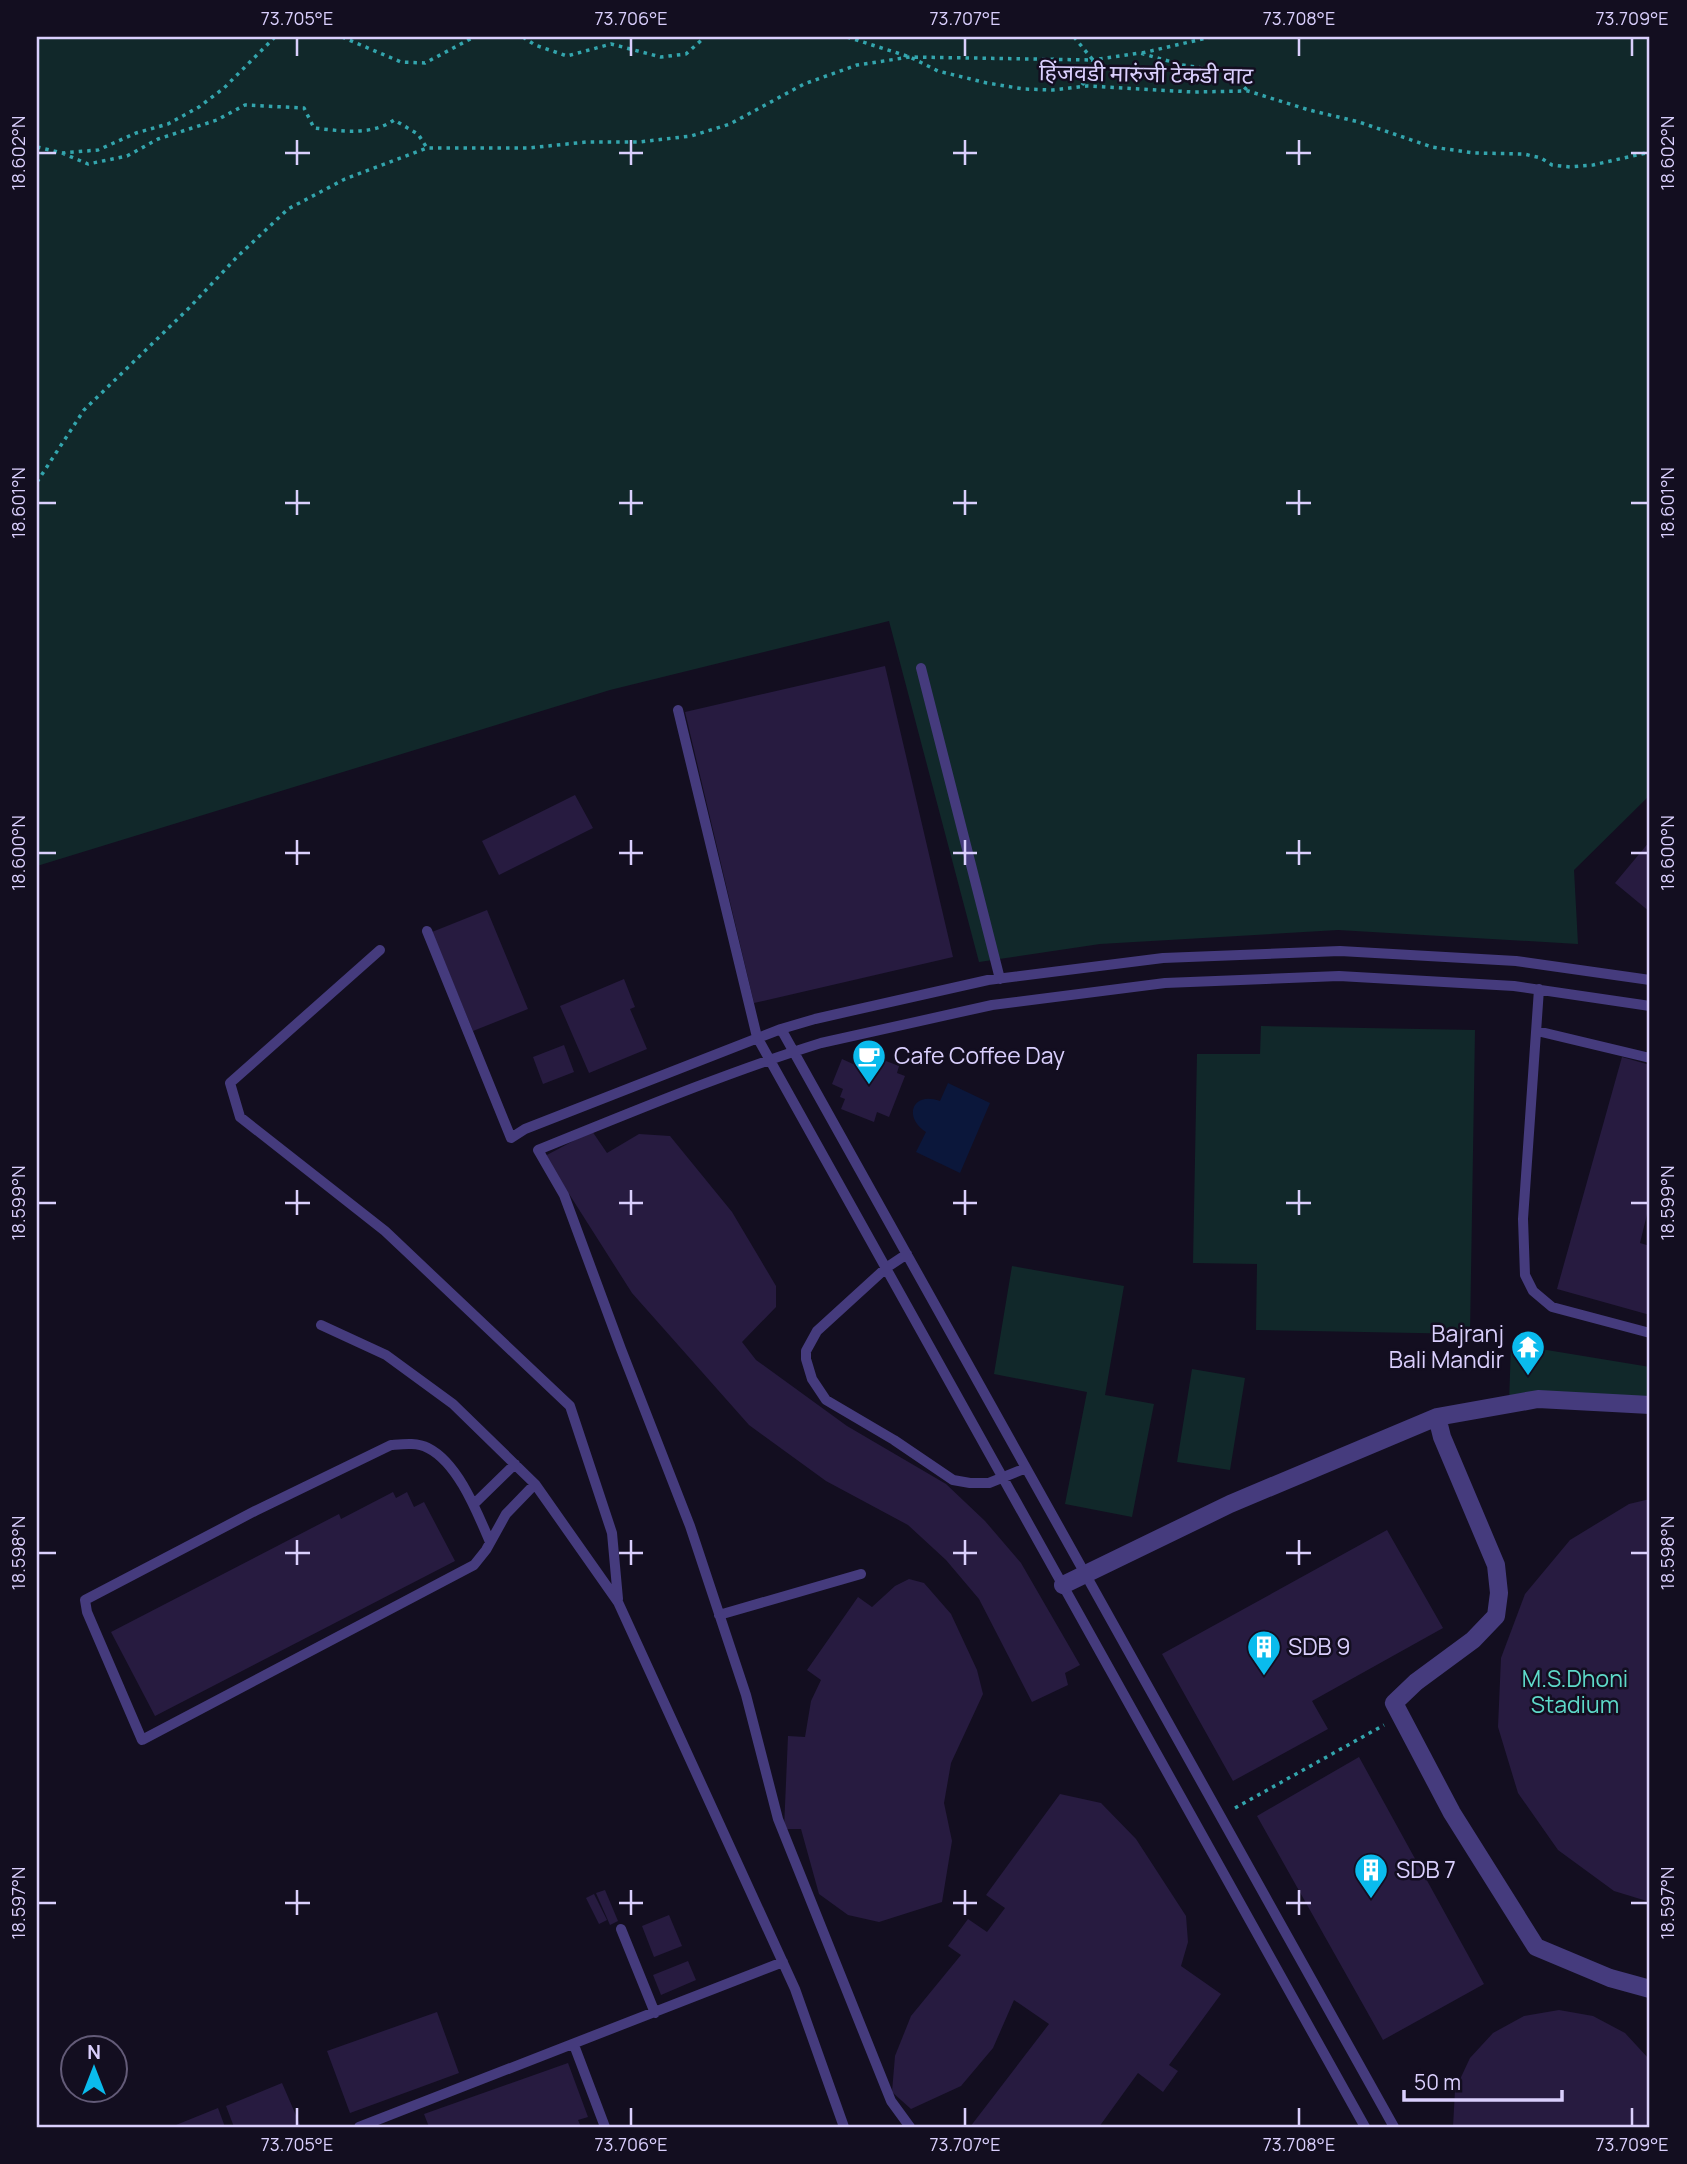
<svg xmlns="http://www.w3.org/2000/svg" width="1687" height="2164" font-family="Manrope,'Noto Sans Devanagari',sans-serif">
<rect width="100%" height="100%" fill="#130e20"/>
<path fill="#11282a" d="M37,37H1650V795L1574,870L1578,944L1338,930L1100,944L979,962L889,621L610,690L37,866Z
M1261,1026L1475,1030L1470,1334L1256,1330L1257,1264L1193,1263L1197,1054H1260Z
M1012,1266L1124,1286L1105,1395L1154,1404L1132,1517L1065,1504L1087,1392L994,1374Z
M1511,1344L1650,1367V1408L1509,1404Z
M1192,1369L1245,1378L1230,1470L1177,1462Z"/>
<path fill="#0b173b" d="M948,1083L990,1103L960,1173L916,1152L926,1132C903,1117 912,1091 940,1101Z"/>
<path fill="#271b40" d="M885,666L953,957L754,1003L685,712Z
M575,795L593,828L499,875L482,841Z
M1650,841V912L1615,883Z
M487,910L528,1009L473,1031L432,932Z
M624,979L635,1007L630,1009L647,1049L589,1073L560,1006Z
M564,1045L574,1072L543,1084L533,1057Z
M865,1053L899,1066L897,1073L905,1076L889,1117L877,1112L874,1122L841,1109L845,1099L840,1097L843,1089L832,1084L842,1059L853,1064L856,1057L863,1059Z
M1622,1057L1650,1065V1202L1640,1243L1650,1246V1315L1557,1289Z
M592,1131L607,1153L639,1134L670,1136L732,1212L776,1286V1307L742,1342L756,1360L847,1426L946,1484L985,1521L1021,1563L1080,1665L1065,1673L1068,1685L1032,1702L979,1599L946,1560L908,1525L826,1481L749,1425L632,1293L545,1156Z
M393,1492L396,1498L407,1492L414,1507L424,1502L455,1561L155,1716L111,1632L339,1514L341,1519Z
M1650,1499V1902L1614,1891L1558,1850L1518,1793L1498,1727L1501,1658L1525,1594L1570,1540L1629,1504Z
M1387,1530L1443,1628L1312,1701L1328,1729L1233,1781L1162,1654Z
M909,1579L924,1583L951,1614L977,1670L983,1694L951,1763L944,1803L952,1841L942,1902L879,1922L848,1915L819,1894L801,1829H784L788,1736L805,1737L811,1701L821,1680L807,1670L858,1597L872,1607L895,1586Z
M1359,1757L1484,1984L1383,2040L1257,1816Z
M1060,1794L1101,1803L1136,1839L1186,1916L1188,1942L1181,1966L1221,1994L1169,2065L1178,2071L1163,2092L1138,2073L1099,2127H970L1049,2024L1014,2000L993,2048L961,2086L911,2109L892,2092L895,2056L911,2016L961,1955L948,1946L968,1919L987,1932L1005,1908L986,1895Z
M605,1890L618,1921L610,1925L596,1893Z
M594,1894L607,1920L599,1924L586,1898Z
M669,1915L682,1946L654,1957L642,1926Z
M688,1961L696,1980L661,1995L653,1975Z
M1559,2010L1593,2016L1625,2033L1649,2059L1650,2127H1453L1455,2090L1470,2058L1493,2033L1524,2016Z
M437,2012L459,2073L350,2113L327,2051Z
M568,2063L588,2117L578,2120L581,2127H429L424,2114Z
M282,2083L301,2127H234L226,2106Z
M218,2108L225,2127H171Z"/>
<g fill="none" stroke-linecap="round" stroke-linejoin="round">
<path stroke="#33a5ad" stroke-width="3.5" stroke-dasharray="3.5 5" stroke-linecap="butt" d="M342,37L401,62L425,63L474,37
M523,37L535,45L567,56L611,44L661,57L686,54L705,37
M847,37L910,57L938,71L987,83L1024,89L1053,90L1087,86L1193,92L1248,91L1309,110L1359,122L1432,147L1474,153L1524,154L1541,158L1552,165L1570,167L1593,165L1650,152
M1074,37L1093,60
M1142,53L1211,37
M1082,85L1087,79L1093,60L1140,53L1183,65L1222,71L1236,79L1248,91
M37,147L62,153L98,150L136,133L168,124L199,107L224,88L275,37
M62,153L88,164L127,156L158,139L217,120L245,105L304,108L314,128C341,131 371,136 394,120L418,134L427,148
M37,482L84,410L189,308L237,257L288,209L345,179L427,148H528L586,142H639L691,136L730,124L804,84L857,65L910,57L1093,60
M1235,1808L1384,1725"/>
<path stroke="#453b7d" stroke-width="10" d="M921,668L1000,979
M678,710L757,1037L1365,2127
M427,931L511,1138L525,1129L781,1029L815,1019L988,980L1163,958L1340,951L1516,961L1650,980
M380,950L230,1083L240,1117L385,1231L570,1406L612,1533L618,1599
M1539,989L1523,1219L1525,1275L1533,1291L1552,1307L1650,1333
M781,1029L1394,2127
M1537,1031L1650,1058
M907,1254L886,1268L817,1331L806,1351V1359L812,1379L826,1400L894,1440L953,1480L970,1483H989L1026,1468
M321,1325L386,1355L453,1404L535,1484L618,1602L795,1989L844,2127
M474,1504L515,1464
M490,1542C477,1512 458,1463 428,1448C417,1442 403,1444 391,1445L255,1511L85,1600L87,1612L142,1740L474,1565L486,1550L506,1514L535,1484
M719,1615L861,1574
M621,1929L655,2013
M574,2045L605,2127
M359,2127L783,1962
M910,2127L891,2101L778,1819L746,1695L690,1526L621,1349L564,1195L538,1150C632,1112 725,1073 821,1043L992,1005L1165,983L1339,976L1514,986L1650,1006"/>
<path stroke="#453b7d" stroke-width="18" d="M1437,1417L1442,1437L1496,1565L1499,1593L1496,1616L1473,1640L1416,1682L1394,1703L1452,1813L1536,1947L1610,1978L1650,1989
M1063,1585L1230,1504L1437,1417L1538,1399L1650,1405"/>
</g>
<path fill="none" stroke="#dacffd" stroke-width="2.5" d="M297,38V56M631,38V56M965,38V56M1299,38V56M1632,38V56M297,140V165M631,140V165M965,140V165M1299,140V165M38,153H56M285,153H310M619,153H643M953,153H977M1286,153H1311M1631,153H1648M297,490V515M631,490V515M965,490V515M1299,490V515M38,503H56M285,503H310M619,503H643M953,503H977M1286,503H1311M1631,503H1648M297,840V865M631,840V865M965,840V865M1299,840V865M38,853H56M285,853H310M619,853H643M953,853H977M1286,853H1311M1631,853H1648M297,1190V1215M631,1190V1215M965,1190V1215M1299,1190V1215M38,1203H56M285,1203H310M619,1203H643M953,1203H977M1286,1203H1311M1631,1203H1648M297,1540V1565M631,1540V1565M965,1540V1565M1299,1540V1565M38,1553H56M285,1553H310M619,1553H643M953,1553H977M1286,1553H1311M1631,1553H1648M297,1890V1915M631,1890V1915M965,1890V1915M1299,1890V1915M38,1903H56M285,1903H310M619,1903H643M953,1903H977M1286,1903H1311M1631,1903H1648M297,2108V2126M631,2108V2126M965,2108V2126M1299,2108V2126M1632,2108V2126"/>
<defs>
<g id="cafe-pin" transform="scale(1.75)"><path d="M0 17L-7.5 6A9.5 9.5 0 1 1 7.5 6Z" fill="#0abbed" stroke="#130e20"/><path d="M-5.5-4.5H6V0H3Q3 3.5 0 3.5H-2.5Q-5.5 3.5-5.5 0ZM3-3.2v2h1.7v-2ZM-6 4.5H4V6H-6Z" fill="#fff"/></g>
<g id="temple-pin" transform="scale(1.75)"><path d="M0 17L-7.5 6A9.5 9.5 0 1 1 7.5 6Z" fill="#0abbed" stroke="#130e20"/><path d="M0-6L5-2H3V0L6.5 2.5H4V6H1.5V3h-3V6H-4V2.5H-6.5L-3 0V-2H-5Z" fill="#fff"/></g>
<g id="building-pin" transform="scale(1.75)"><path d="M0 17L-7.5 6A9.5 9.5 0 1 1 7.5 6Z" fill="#0abbed" stroke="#130e20"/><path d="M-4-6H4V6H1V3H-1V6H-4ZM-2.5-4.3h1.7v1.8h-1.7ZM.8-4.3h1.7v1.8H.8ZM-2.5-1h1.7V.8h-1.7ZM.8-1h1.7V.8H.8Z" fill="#fff"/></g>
</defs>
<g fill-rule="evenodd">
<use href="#cafe-pin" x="869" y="1056"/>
<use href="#temple-pin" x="1528" y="1347"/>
<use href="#building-pin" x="1264" y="1647"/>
<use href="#building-pin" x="1371" y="1870"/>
</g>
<g text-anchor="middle" stroke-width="5" stroke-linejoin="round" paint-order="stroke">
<g font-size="23" fill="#dacffd" stroke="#130e20">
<text transform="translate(1146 74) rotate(1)" y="8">हिंजवडी मारुंजी टेकडी वाट</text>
</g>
<g font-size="23" fill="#dacffd" stroke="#130e20" text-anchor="start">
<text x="894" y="1064">Cafe Coffee Day</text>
<text x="1504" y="1342" text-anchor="end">Bajranj<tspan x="1504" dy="26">Bali Mandir</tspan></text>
<text x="1288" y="1655">SDB 9</text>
<text x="1396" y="1878">SDB 7</text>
</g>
<g font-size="23" fill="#5ed9c9" stroke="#130e20">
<text x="1575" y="1687">M.S.Dhoni<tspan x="1575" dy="26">Stadium</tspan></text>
</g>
</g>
<rect width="1687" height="2164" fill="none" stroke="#130e20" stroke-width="77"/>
<g transform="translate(94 2069)"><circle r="33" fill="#130e20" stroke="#635b78" stroke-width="2"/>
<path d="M0-5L12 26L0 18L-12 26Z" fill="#0abbed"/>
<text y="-10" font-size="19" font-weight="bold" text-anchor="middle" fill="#dacffd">N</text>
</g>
<path d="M1404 2090v10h158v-10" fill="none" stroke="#dacffd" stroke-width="3.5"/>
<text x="1414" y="2090" font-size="21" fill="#dacffd" stroke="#130e20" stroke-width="5" paint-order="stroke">50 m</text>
<rect x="38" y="38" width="1610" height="2088" fill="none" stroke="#dacffd" stroke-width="2.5"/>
<g font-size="18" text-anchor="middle" fill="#dacffd">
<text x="297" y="25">73.705°E</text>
<text x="631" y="25">73.706°E</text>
<text x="965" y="25">73.707°E</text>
<text x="1299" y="25">73.708°E</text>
<text x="1632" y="25">73.709°E</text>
<text transform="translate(19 153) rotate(-90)" y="6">18.602°N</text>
<text transform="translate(1668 153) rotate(-90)" y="6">18.602°N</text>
<text transform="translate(19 503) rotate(-90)" y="6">18.601°N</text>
<text transform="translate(1668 503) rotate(-90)" y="6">18.601°N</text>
<text transform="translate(19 853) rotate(-90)" y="6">18.600°N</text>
<text transform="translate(1668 853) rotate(-90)" y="6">18.600°N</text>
<text transform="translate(19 1203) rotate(-90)" y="6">18.599°N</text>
<text transform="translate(1668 1203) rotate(-90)" y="6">18.599°N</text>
<text transform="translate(19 1553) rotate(-90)" y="6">18.598°N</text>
<text transform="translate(1668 1553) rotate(-90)" y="6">18.598°N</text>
<text transform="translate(19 1903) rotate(-90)" y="6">18.597°N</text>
<text transform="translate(1668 1903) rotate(-90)" y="6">18.597°N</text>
<text x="297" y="2151">73.705°E</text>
<text x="631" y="2151">73.706°E</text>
<text x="965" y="2151">73.707°E</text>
<text x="1299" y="2151">73.708°E</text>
<text x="1632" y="2151">73.709°E</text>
</g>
</svg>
